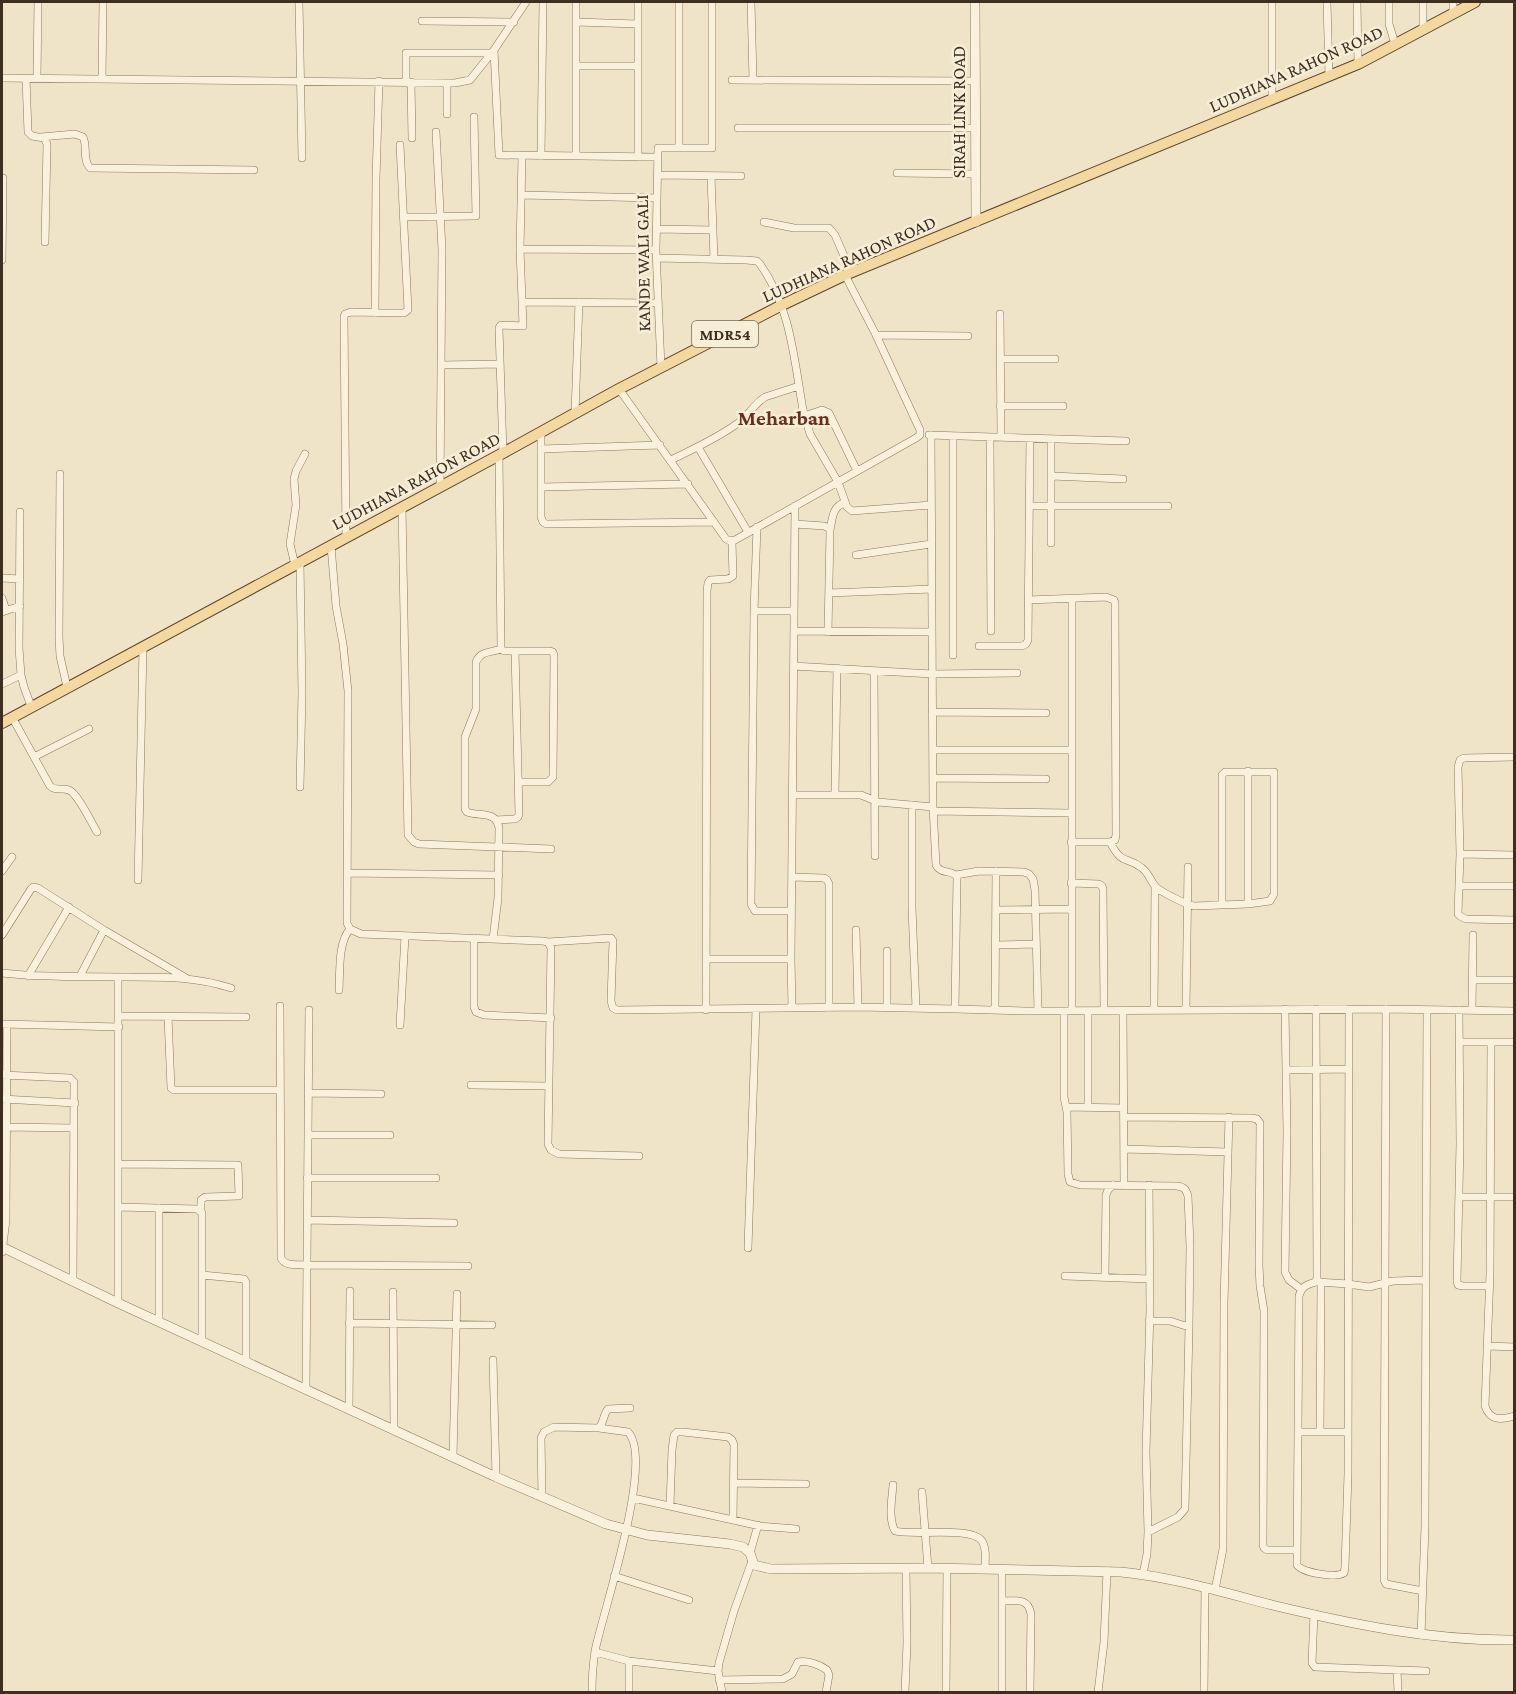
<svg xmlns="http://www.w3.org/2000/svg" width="1516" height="1694" font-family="'Crimson Pro',serif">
<rect width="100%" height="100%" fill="#f0e4c8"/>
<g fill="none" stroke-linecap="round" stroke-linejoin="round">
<g stroke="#8d765c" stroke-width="8">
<path id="minor" d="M299,2L302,158
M638,2V157
M751,2L753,80
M1272,2V99
M1327,2L1329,75
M1357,2L1358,64
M1389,2V24L1395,44
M1453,13V2
M422,21L514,22
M576,22L637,24
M1423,30V2
M494,50L499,155L657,157
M577,66H637
M2,78L455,83L470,80L494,50L526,2
M26,78L28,132L32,136L44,138L47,144L45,242
M37,78L38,2
M102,79L103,2
M732,80L975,81
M406,82V53H492
M411,82L412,138
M447,83V114
M738,128H975
M436,132L442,250L440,487
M41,137L75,134L83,137C88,147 82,160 90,168L254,170
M679,147V2
M541,156L543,2
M576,156V2
M897,173L976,174
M657,175L741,176
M711,176L714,259
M521,195L656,198
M404,217L476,216L474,117
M764,222L794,228H829L835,235L851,272
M656,229L713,230
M520,249L656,250
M657,258L746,260L757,261L760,264C791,308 794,359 803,410L810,434L838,482L847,507L852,511L931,505
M2,260L3,178
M522,302L657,303
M375,313L376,179L379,81
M1000,314L1001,437
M876,335L968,336
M1000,359H1055
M441,365L500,364
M661,367L656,250L658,148H712V2
M619,389L726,539L730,541L735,540L916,438L920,435V430L876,335L845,275
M1000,406H1063
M575,413L579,302
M804,416L822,410L829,413L857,471
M541,432V517L543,522L546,524L714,522
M929,435L1126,441
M953,436V655
M990,437L991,631
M1051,439V543
M698,447L748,532
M541,449L660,445
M503,453L499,328L501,325L523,326L520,249L522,156
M499,455L501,649L504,651H550L553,652L554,656L553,777L548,782H519
M671,460C693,449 718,438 738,423C748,416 754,404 765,397L799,386
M60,474L59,637L60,656L67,687
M1051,476L1123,479
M541,487L688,484
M1029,506H1168
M402,507L408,835L414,842L419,844L551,849
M20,512L19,648L21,675L24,687L31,706
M795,524L824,526L829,528L830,531L828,632
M757,527L754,611L751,904L755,911H791
M830,530C833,516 832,508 845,502
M346,537L344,317L345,314L351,312L404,313L408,310L400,145
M331,546L336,606L343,644L348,691L347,923L350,929L361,934L543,941L548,942L551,948L548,1144L551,1150L559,1154L639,1156
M856,555L931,544
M295,565L290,544L296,505L294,479L296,471L305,454
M2,578L20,579
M829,593L932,589
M2,598L6,610
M1028,600L1106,597L1114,600L1115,603L1116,835L1115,840L1110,842H1071
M754,611H793
M2,612L20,606
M794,631L932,632
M979,646H1022L1026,644L1028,640L1030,438
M793,666L932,674L1017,673
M874,671L875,856
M2,684L21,675
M932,712L1046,713
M12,717L50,786C56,792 61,787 69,790C78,794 91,822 97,832
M933,750H1071
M34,757L89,729
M1514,757L1464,758L1460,760L1458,767L1460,854L1458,914L1460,916L1466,919L1514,920
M933,778L1046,779
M300,787L302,693L300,562
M835,794L837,668
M792,795H861L878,802L933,807
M912,805V908L916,1008
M933,811L1071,813
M496,820L515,819L518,817L519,814L515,651
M1110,842C1123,867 1126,855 1142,868C1149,873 1150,881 1156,887C1161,892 1187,905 1194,906L1248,904L1270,901L1274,894V772H1225L1222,775V905
M1460,854L1514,855
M2,871L12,857
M348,873L499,875
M956,875L979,871L1024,872L1029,874L1033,879L1035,890L1038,1011
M792,877L824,878L827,880L829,884V1008
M138,880L143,647
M1071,883L1099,884L1102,886L1103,889L1104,1011
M1459,886H1514
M1248,904V771
M996,910L1071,909
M856,930L858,1007
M2,935L31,889L33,887L38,888L104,930L186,978
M474,938V1007L476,1012L484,1015L551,1018
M493,939L498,898L499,828C496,810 480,817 467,812L465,809V737L476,709V662C481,650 491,653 501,649
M548,942L611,938L613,941L611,1001L613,1008L617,1010L858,1007L955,1009L957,877C952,869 941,875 936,865L933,807L931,435
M996,945L1036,944
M887,951V1008
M706,959H791
M2,973C44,978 88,976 131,977C166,977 196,977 231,988
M28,976L69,907
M80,976L104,930
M1472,980H1514
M339,990C340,972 338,942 350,929
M280,1006L281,1258C285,1267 298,1264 307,1265L468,1266
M792,1008L791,959L795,506
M955,1009L1026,1011L1386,1009L1514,1011
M1186,1009L1188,867
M1285,1009L1287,1132L1285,1272L1289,1280L1301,1289
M1316,1009L1317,1278L1316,1282C1306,1285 1302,1286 1299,1296L1297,1565C1303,1573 1335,1578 1344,1573L1345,1567L1348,1474L1349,1009
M1386,1009L1384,1580L1386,1584L1423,1591
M706,1010L707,591L708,583L710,580L728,579L733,576L732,542
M995,1010L996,871
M1154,1010L1155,886
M1459,1010L1460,1144L1457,1281L1458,1285L1463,1286H1490
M1472,1010L1473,935
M1064,1011V1097L1067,1112L1068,1174L1070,1182L1080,1185L1177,1186C1184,1187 1186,1189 1188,1196L1190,1246L1189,1327L1185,1509L1178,1517L1148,1532
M1072,1011V598
M1123,1011L1124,1185
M119,1016L246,1017
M168,1017L171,1088L174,1090H280
M2,1024L119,1027
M400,1025L405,936
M1459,1042H1514
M1491,1042L1490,1273L1485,1406C1490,1421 1501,1420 1514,1416
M1286,1070L1348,1069
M2,1075L70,1078L74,1082L73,1282
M471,1085L549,1086
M308,1093L381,1094
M2,1099L75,1103
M1066,1107L1124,1108
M1088,1107V1011
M1124,1117L1252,1118L1257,1119L1260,1123L1259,1265L1260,1286L1264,1311L1263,1545L1264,1548L1267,1550H1297
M4,1127L74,1128
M308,1135H390
M1124,1149L1228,1152
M118,1164L238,1165L239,1196L205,1197L201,1200V1210
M307,1178H436
M1459,1197H1514
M118,1207L197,1209L202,1213V1340
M159,1208V1322
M307,1220L454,1223
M748,1248L756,1009
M2,1252L6,1220L7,1025
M202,1275L244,1279L246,1282V1361
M1065,1276L1150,1279
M1105,1277L1106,1195L1108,1190L1113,1185
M1318,1282L1348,1284L1369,1287L1393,1281L1425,1280
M393,1292L394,1429
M118,1303V977
M1149,1321H1170L1189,1327
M349,1323L492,1325
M1488,1346L1514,1347
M493,1360L496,1477
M306,1389L309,1010
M349,1408L350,1291
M1298,1432H1348
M1320,1432L1321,1282
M453,1457L457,1294
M734,1483L806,1484
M893,1485C892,1499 888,1519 895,1531C913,1536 972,1526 982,1541C987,1549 985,1561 985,1569
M922,1492L928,1568
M542,1497L541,1438L544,1432L554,1427L599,1428C604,1422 603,1415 608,1409L630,1408
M633,1498L760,1526L796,1529
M670,1506L672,1450L674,1435L677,1432H683L728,1437L732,1440L734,1445L733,1520
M750,1553L758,1525
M1002,1569V1692
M1143,1574L1147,1554L1148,1532L1146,1452L1150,1310L1149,1185
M614,1576L689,1600
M1215,1590L1223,1549L1224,1303L1229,1117
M1002,1601C1016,1601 1028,1597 1031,1614L1030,1692
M1314,1614L1312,1663L1315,1667L1426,1671
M1421,1635L1425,1527L1427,1010
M595,1652L629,1661L718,1671
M1397,1670L1398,1692
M719,1680L783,1679L792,1674L798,1662C808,1660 820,1665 827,1670L829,1675L826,1692
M592,1692C592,1679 593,1664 595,1651C603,1611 655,1460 628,1432L599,1428
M629,1692V1661
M722,1692L718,1671L719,1663L734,1611L752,1561
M905,1692L907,1643L906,1569
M946,1692L947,1569
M1098,1692L1104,1642L1107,1571
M1204,1692L1205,1587"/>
</g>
<g stroke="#8d765c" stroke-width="10">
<path id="tertiary" d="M975,2L976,222
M2,1247L118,1303L496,1477L606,1524L647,1535L730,1544L743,1547L750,1553L754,1565L771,1569L928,1568L1121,1572C1172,1577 1222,1592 1272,1605C1351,1624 1432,1641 1514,1640"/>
</g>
<g stroke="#5b4430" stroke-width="12">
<path id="primary" d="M2,723L503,453L619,389L782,305L845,275L1358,64L1475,2"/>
</g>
<use href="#minor" stroke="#faf1dc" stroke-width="7"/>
<use href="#tertiary" stroke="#faf1dc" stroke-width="9"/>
<use href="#primary" stroke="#f3d9a0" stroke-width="10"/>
</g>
<g text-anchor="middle" stroke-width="5" stroke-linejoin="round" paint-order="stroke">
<rect fill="#f7eed8" stroke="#756857" stroke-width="1.5" x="692" y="321" width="66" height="26" rx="4.5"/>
<g font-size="16" font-weight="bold" fill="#3d2e20">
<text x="725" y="340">MDR54</text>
</g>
<g font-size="18" fill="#3d2e20" stroke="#f7eed8">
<text transform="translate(1296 69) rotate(-24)" y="6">LUDHIANA RAHON ROAD</text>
<text transform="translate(959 112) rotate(-90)" y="6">SIRAH LINK ROAD</text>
<text transform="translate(849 259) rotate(-24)" y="6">LUDHIANA RAHON ROAD</text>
<text transform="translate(643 263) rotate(-91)" y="6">KANDE WALI GALI</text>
<text transform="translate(416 481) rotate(-28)" y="6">LUDHIANA RAHON ROAD</text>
</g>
<g font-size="21" font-weight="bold" fill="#6b2e1e" stroke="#f7eed8">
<text x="784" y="425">Meharban</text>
</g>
</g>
<rect width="1516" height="1694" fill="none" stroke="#3d2e20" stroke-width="6"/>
</svg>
